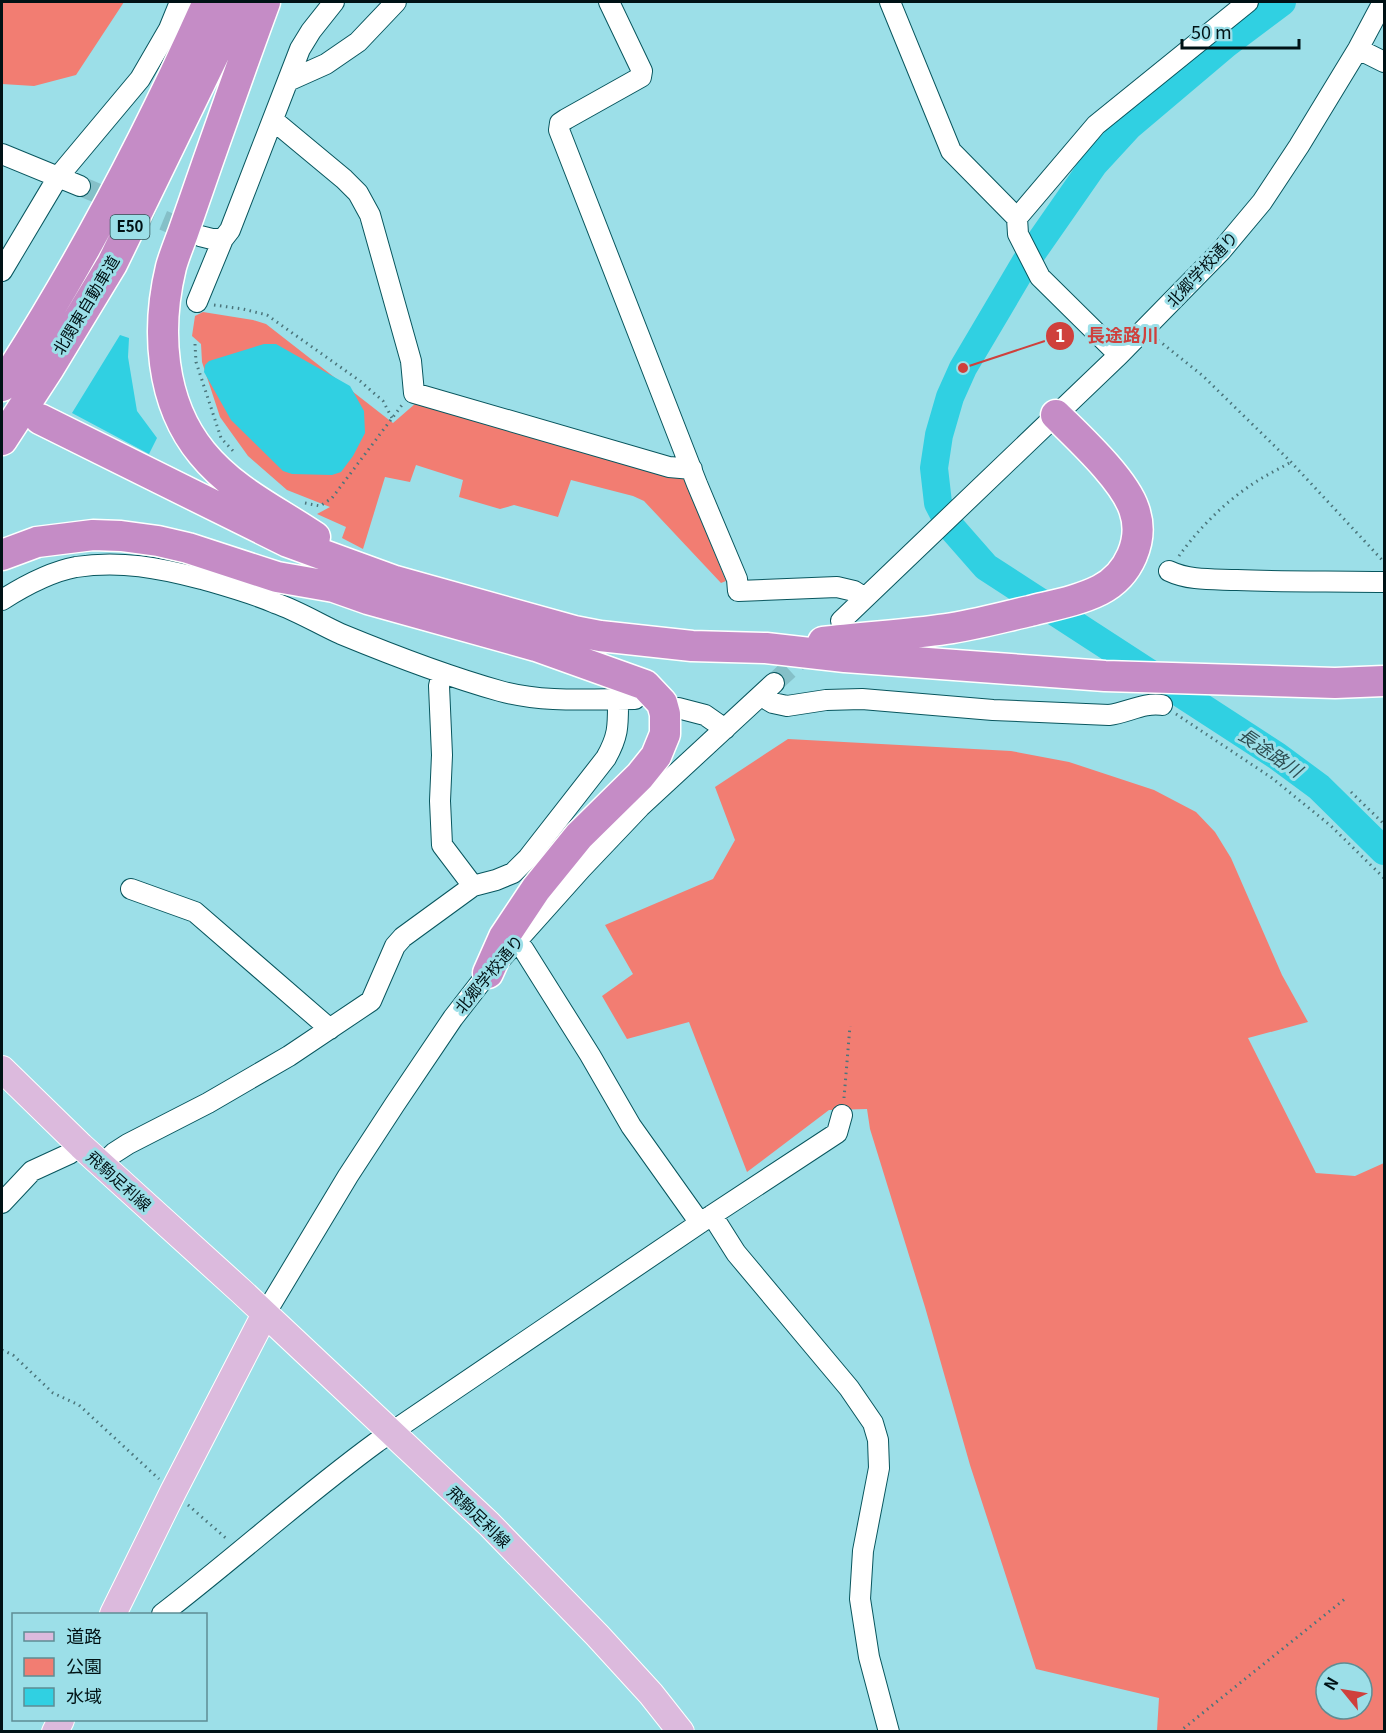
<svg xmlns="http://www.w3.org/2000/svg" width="1386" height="1733" font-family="Georgia,'Noto Sans JP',serif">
<rect width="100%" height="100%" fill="#9cdfe8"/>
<path fill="#f27d72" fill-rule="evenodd" d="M2,2H124L76,75L34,86L2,84Z
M203,312L253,320L266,324L393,423L416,403L684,478L726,581L721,583L644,501L633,496L571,480L558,517L514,505L500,509L459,497L463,480L416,465L410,482L385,477L363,549L342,538L346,527L317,514L330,507L287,490L248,456L220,417L202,362L201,344L192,336L195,316Z
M788,739L1011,751L1069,762L1154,790L1196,812L1215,832L1231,858L1282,975L1308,1022L1248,1038L1316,1173L1355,1176L1384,1163V1731H1157L1159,1698L1036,1669L970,1465L925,1307L870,1129L867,1109L829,1110L747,1172L689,1022L627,1039L602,996L633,974L605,925L713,879L735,840L715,787ZM1326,1673H1362V1709H1326Z"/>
<path fill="#30d0e2" d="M120,335L129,338L128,357L137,411L157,438L149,454L72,413Z
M264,344H276L350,386L364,411L365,433L353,456L341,472L332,475L292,474L283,471L231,420L204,372L205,365L209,361Z"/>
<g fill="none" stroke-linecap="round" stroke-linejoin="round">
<path stroke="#30d0e2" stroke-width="28" d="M1282,2L1226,44L1129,126L1094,164L1025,263L963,368L950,397L939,435L934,468L938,503L950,526L986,567L1277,756L1319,787L1384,851"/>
<path stroke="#85c0c8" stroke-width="20" stroke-dasharray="20 10" stroke-linecap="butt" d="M80,186L194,233
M774,683L812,648"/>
<g stroke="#08565e" stroke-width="22">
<path id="minor" d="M609,2L642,71L641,77L566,119L560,123L559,130L697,484L737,579L738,591L837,587L854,591L865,598
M890,2L951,151L1017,218L1018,234L1040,277L1119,355
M1358,49L1384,62
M288,81L326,64L358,42L396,2
M273,120L344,179L358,193L370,215L411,361L414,393L669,467L692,469
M2,154L80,186
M1017,218L1096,125L1248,2
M200,236L212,239H223L230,230L300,49L311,31L334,2
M2,271L58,177L140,79L169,29L180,2
M197,302L223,239
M1169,571C1190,581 1214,579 1237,580C1286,582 1335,581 1384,582
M2,600C24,586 49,572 76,567C120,560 160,568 202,579C226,586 252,593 275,603C298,611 319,624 341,634C392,655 446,676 500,691C544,703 590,699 635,699
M841,621L1119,355L1221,251L1262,202L1299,146L1358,49L1383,2
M442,673L439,686L442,755L440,801L442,845L473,886
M761,696L773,703L787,706L826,700L862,699L993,710L1109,715C1127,713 1144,702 1162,705
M678,708L705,715L725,729
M131,889L195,912L330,1029
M516,941L524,950L590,1055L631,1126L700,1223
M101,1165L114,1153L128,1144L208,1103L289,1056L371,1001L395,946L403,937L473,886L496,880L513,873L528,858L606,758C619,735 618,725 618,699
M2,1203L32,1171L69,1154L81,1146
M712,1215L736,1253L849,1388L873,1423L878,1440L879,1468L863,1551L860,1599L869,1657L889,1732
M265,1314L348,1176L395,1104L453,1018L488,973L582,868L640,807L774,683
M162,1614C235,1558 303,1496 377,1442L700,1223L837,1133L842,1115"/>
</g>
<g stroke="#fff" stroke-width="28">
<path id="major" d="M2,1069L81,1146L242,1292L489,1524L597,1635L651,1694L681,1732
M113,1614L173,1492L265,1314
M55,1732L61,1720"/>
</g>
<g stroke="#fff" stroke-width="33">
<path id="highway" d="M265,2C245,56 226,110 207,164C199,187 191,210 183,233C179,244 174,256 171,267C156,329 160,402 202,453C233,491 275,510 315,537
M2,386C81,264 149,134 208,2
M40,419L288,542L395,581L574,631L600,636L692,646L766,648L845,657L1105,676L1335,683L1384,681
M2,440L49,368L112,264L219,44L237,2
M2,555L37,542L93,535L121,536L158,541L188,548L277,577L334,587L368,599L536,646L645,685L662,703L665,714V734L656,756L640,776L579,836L536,889L504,937L488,973
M823,642C864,637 905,635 946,629C974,625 1003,617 1030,611C1054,605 1078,601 1100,590C1129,575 1145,540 1134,509C1124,479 1079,438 1056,415"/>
</g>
<path stroke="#4b757b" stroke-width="3" stroke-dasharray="1.5 4.5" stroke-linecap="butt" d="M214,305L243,309L267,315L360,381L383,401L392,418
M1158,340L1203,376L1291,462L1384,562
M195,344L196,362L221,438L235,453
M305,503L320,506L332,498L402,405
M1179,556C1199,528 1225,502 1254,483C1266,475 1279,469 1291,462
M1176,714L1272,778L1331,826L1384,878
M1351,792L1384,824
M844,1098L850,1026
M2,1350L13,1355L53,1393L79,1405L159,1479
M188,1505L228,1540
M1179,1732L1346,1598"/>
<use href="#minor" stroke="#fff" stroke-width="20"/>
<use href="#major" stroke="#dcbadd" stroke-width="26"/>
<use href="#highway" stroke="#c58cc6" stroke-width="30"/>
</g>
<g text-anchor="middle" stroke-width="6" stroke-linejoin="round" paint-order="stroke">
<rect fill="#9cdfe8" stroke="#2f5054" stroke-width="1.5" x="110.5" y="215" width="39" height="24" rx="4.5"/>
<g font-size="15" font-weight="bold" fill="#001215">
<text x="130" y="232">E50</text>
</g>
<g font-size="16" fill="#001215" stroke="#9cdfe8">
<text transform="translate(1202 269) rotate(-47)" y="6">北郷学校通り</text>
<text transform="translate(86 305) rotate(-59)" y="6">北関東自動車道</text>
<text transform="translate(489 974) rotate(-50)" y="6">北郷学校通り</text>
<text transform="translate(119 1181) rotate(42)" y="6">飛駒足利線</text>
<text transform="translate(479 1517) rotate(44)" y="6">飛駒足利線</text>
</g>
<g font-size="18" font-style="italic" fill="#2e4d51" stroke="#9cdfe8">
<text transform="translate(1270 753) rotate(34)" y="6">長途路川</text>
</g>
</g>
<path fill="none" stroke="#cf403c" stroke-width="2" d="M963 368L1060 336"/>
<g fill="#cf403c" stroke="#9cdfe8" stroke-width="2">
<circle cx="963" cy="368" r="6"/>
<circle cx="1060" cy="336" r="15"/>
</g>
<g font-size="18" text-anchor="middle" font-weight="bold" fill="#fff">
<text x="1060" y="342">1</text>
</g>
<g font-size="18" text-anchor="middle" font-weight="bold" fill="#cf403c" stroke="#9cdfe8" stroke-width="6" stroke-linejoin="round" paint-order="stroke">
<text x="1123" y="342">長途路川</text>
</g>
<rect width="1386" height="1733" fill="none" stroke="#001215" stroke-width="6"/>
<rect x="12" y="1613" width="195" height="108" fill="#9cdfe8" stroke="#5e8d94" stroke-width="1.5"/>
<rect x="24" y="1632" width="30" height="9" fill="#dcbadd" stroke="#5e8d94" stroke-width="1.5"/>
<text x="66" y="1643" font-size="18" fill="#001215">道路</text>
<rect x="24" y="1658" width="30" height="18" fill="#f27d72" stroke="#5e8d94" stroke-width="1.5"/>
<text x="66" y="1673" font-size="18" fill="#001215">公園</text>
<rect x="24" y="1688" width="30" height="18" fill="#30d0e2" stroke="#5e8d94" stroke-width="1.5"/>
<text x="66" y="1703" font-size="18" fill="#001215">水域</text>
<g transform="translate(1344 1691) rotate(300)"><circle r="28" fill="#9cdfe8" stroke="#5e8d94" stroke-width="1.5"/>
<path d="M0-4.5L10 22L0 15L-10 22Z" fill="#cf403c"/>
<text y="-9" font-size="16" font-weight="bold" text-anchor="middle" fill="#001215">N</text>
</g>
<path d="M1182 39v9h117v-9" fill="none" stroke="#001215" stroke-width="3"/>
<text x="1191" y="39" font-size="18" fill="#001215" stroke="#9cdfe8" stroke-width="4.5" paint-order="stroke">50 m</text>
</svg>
